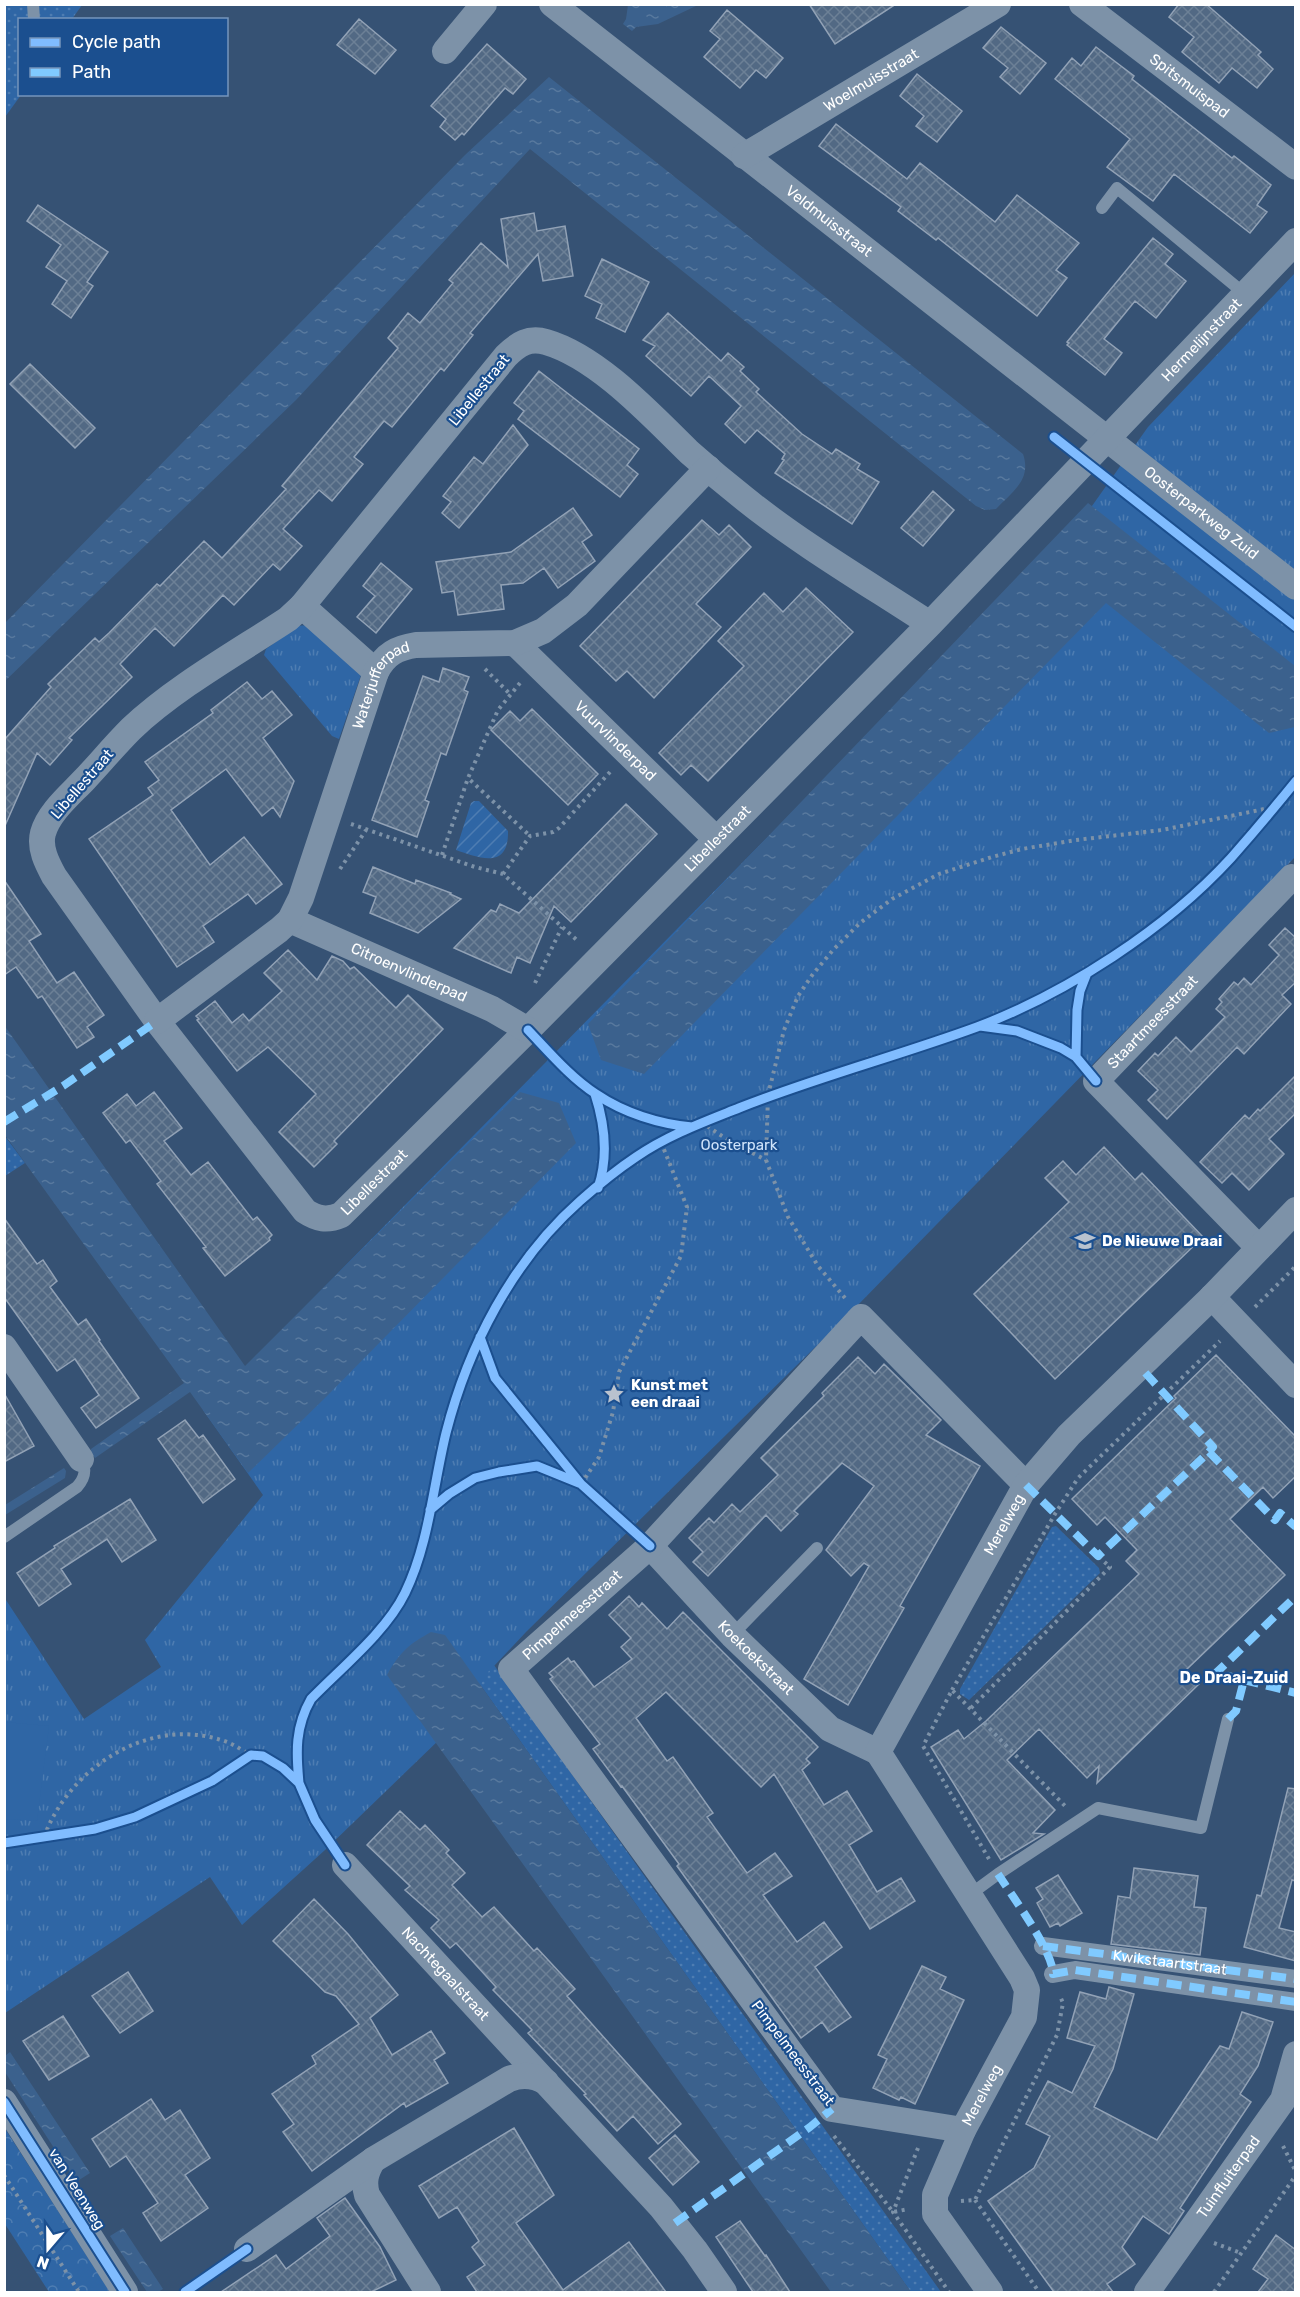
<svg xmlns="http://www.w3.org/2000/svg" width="1300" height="2297" font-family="Rubik,sans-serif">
<defs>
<pattern id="grass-dots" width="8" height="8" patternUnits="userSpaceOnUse" patternTransform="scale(1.5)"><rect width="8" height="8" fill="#2f66a5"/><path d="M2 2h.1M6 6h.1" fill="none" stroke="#4e7db2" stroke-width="1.8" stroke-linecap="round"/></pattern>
<pattern id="forest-crowns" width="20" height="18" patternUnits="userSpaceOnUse" patternTransform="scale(1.5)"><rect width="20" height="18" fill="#2f66a5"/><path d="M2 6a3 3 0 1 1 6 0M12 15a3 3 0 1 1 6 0" fill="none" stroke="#4e7db2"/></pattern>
<pattern id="park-tufts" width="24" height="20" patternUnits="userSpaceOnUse" patternTransform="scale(1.5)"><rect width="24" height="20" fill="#2f66a5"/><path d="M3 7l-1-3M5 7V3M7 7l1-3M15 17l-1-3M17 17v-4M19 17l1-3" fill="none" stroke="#4e7db2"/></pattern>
<pattern id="garden-furrows" width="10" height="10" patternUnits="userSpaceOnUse" patternTransform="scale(1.5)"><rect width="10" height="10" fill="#2f66a5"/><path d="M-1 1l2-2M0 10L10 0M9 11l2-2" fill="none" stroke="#4e7db2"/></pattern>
<pattern id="water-ripples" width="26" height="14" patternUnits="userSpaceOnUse" patternTransform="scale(1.5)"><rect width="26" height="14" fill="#3b618d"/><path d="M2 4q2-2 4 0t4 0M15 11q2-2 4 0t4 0" fill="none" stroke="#58799e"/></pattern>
<pattern id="building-cross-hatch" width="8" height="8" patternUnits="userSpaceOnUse" patternTransform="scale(1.5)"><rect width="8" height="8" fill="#526984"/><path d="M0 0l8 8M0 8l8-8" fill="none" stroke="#6c8096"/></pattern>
</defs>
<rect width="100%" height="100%" fill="#365274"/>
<path fill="url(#grass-dots)" d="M5,5H82L72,19L20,20L21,95L5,117Z
M4,1135L25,1163L5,1176H4Z
M1056,1526L1099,1568L1100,1573L969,1700L960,1694V1689L1052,1527Z
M464,1623L941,2292H911L445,1635Z"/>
<path fill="url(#forest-crowns)" d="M4,2127L110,2292H49L5,2224Z"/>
<path fill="url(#park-tufts)" d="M1295,273V857L855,1308L526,1632L494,1666L442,1737L325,1850L242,1925L210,1877L5,2013L4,1597L84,1719L161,1667L145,1640L263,1495L203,1410L1087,513L1148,427Z
M307,625L361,675L339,739L332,736L264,655L266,649L298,626Z"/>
<path fill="url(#garden-furrows)" d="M474,801H479L508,831C509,870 479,858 456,850L471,803Z"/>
<path fill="#2f66a5" d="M5,1722L49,1726L37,1821L5,1819Z"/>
<path fill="url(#water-ripples)" d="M628,5V4L698,5L658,24L636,27L632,31L623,24L626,19Z
M549,77L1023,454C1032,480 1012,492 996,509L985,510L976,506L530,149L296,400L5,681V623L465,155Z
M1088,503L1295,666V727L1269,733L1106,603L644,1074L601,1060L588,1024Z
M4,1025L245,1366L520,1092L559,1103L576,1143L326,1397L248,1473L190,1392L95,1458L90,1452L91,1449L184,1383L5,1135Z
M64,1468L66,1471L65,1478L5,1515V1505Z
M431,1632L445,1635L911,2292H831L387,1675C399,1653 409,1644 431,1632Z
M10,2052L90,2173L76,2182L5,2072V2056Z
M123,2228L163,2289L158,2292H147L110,2236Z"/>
<path fill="url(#building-cross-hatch)" stroke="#92a2b6" stroke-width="1.5" d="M809,4H896L835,44Z
M1179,4H1206L1261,52L1258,55L1273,69L1257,88L1232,68L1219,83L1182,52L1194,37L1169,17Z
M727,10L783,58L766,78L756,70L740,88L704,57L720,39L710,31Z
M359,19L396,50L375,74L337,45Z
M1001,27L1046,63L1020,94L1000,77L1008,68L983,48Z
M487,44L526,79L513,94L505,88L464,135L462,133L455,140L440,127L446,119L431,106Z
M1096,47L1134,76L1132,79L1232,158L1234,156L1271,185L1257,205L1267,212L1250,233L1174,174L1153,201L1107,167L1130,139L1055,79L1072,58L1081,66Z
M917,74L962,111L937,142L916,126L924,116L900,96Z
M836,124L907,179L920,163L995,222L1017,195L1079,243L1056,270L1067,278L1037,316L938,238L936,240L898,211L901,207L819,146Z
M38,205L108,252L87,282L93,286L71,318L52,304L67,281L46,267L61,245L27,221Z
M534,213L537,231L565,226L573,276L543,281L538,254L470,333L473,335L444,371L441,368L392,427L384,421L354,457L363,464L332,501L319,490L283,529L302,546L280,570L273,564L234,605L223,595L174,646L155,628L120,664L132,677L69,738L72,740L50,765L37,753L4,828V740L51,687L48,684L95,638L99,642L109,633L157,584L160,586L204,541L222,558L286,489L282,486L398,348L388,338L408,313L420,323L453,283L449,280L481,243L508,267L501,219Z
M1153,238L1173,254L1165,264L1186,281L1156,318L1135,301L1104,339L1122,353L1105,375L1067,345L1069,343L1067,342Z
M602,259L649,282L625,332L596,318L602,304L585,296Z
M668,313L721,361L728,353L744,367L740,371L759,389L756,392L802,434L832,454L836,449L860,464L857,469L879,482L852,524L775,473L784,460L782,459L785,454L757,430L745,443L725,424L741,406L709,376L691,396L646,356L655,346L643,340Z
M30,364L95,428L75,448L10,384Z
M539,371L639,449L627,465L638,474L620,497L518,419L524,411L514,403Z
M513,425L528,445L459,528L442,513L451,502L443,496L474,457L483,464Z
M933,491L954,510L923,546L901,528Z
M573,508L592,535L582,542L595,561L558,588L544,568L523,583L501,585L504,609L458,615L454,591L442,593L436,562L511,552Z
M702,520L719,535L729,525L751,547L696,604L721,627L654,698L627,671L616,681L580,646Z
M381,563L412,589L376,633L357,617L375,596L363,586Z
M806,588L853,632L708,781L691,765L681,775L659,753L744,666L718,641L764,593L783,612Z
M443,668L469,677L464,690L468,692L446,755L441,753L433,777L425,800L429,802L417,837L372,820L423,676L439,682Z
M247,682L262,699L272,691L292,715L263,738L294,781L280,817L273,807L262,816L226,769L171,810L210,865L244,837L282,884L256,904L248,894L203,926L214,942L177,967L89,839L153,795L148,788L159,780L145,762L213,713L211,710Z
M532,709L598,774L568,805L491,730L510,711L520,721Z
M626,804L657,834L571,922L554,906L530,963L517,957L511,973L454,948L491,910L496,912L500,904L519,913Z
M373,867L415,884L416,880L451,893L450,894L461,899L418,933L370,913L376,897L363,892Z
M4,880L41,934L29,941L57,983L74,972L104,1015L87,1027L94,1037L77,1048L42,996L38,998L16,967L4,975Z
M1285,928L1296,938V982L1282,995L1291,1004L1244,1054L1237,1047L1167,1119L1148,1100L1158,1090L1138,1071L1155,1053L1158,1056L1176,1037L1191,1052L1225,1017L1216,1009L1222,1002L1219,999L1234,982L1238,985L1244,978L1251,985L1279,955L1269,945Z
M288,950L317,980L332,956L343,961L350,969L354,967L396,1008L408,995L443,1029L334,1141L337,1144L314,1167L279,1132L316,1094L268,1047L237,1071L197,1020L199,1019L196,1016L215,1001L232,1023L243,1014L249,1021L282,991L264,973Z
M1296,1075V1113L1269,1139L1284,1154L1249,1190L1232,1173L1222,1183L1200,1162L1245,1115L1249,1119L1258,1109L1260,1111Z
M154,1092L182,1128L164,1141L191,1175L208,1162L253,1220L257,1217L272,1235L269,1238L270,1240L225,1276L203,1248L206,1247L157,1184L161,1181L130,1140L126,1143L103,1113L127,1094L136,1106Z
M1104,1147L1135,1180L1142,1173L1203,1237L1055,1379L974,1294L1069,1202L1045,1178L1063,1161L1076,1175Z
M4,1218L37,1264L43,1260L57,1281L50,1287L78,1325L86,1319L100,1340L99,1341L139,1398L96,1428L81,1408L99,1395L75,1359L57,1371L4,1297Z
M1216,1355L1296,1437V1476L1273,1498L1263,1487L1230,1519L1285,1575L1186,1670L1199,1684L1097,1783L1099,1766L1087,1778L1039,1729L1007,1760L1055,1810L1033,1833L1044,1834L1001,1860L931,1747L958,1730L964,1739L986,1721L1139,1574L1126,1561L1137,1550L1105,1517L1097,1525L1072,1499L1176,1398L1174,1396Z
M858,1357L875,1374L884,1364L941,1420L926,1435L980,1466L900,1606L904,1608L848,1705L804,1679L869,1566L864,1563L851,1576L826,1550L874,1486L842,1463L794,1511L798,1514L781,1531L766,1515L708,1576L693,1562L703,1552L689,1538L709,1518L714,1523L732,1504L740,1512L778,1475L761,1458L824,1396L822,1393Z
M4,1393L34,1446L4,1462Z
M185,1420L199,1438L203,1435L235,1479L203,1503L158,1439Z
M130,1499L156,1540L122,1562L107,1539L61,1569L71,1584L39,1606L17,1573L55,1548L54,1546Z
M629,1596L639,1607L642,1603L667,1629L683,1612L818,1747L806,1759L810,1763L802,1770L824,1805L847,1791L872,1831L849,1845L877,1892L901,1878L915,1901L870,1929L774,1774L761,1787L666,1692L636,1718L667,1761L673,1757L713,1813L707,1817L747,1873L775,1853L792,1876L763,1895L797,1942L824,1922L842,1947L815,1967L851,2017L829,2032L822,2022L801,2038L677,1866L679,1864L622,1786L621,1787L593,1749L600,1744L550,1679L553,1677L549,1673L568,1658L571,1662L574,1661L594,1687L632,1659L621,1647L631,1638L609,1615Z
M1288,1788L1296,1789V1881L1292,1880L1279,1928L1296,1932V1961L1244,1947L1257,1895L1261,1896Z
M400,1811L420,1830L425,1825L449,1850L446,1853L465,1873L452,1885L482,1917L494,1907L534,1951L537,1948L575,1989L567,1996L681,2124L658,2144L633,2116L617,2131L584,2095L586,2094L528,2033L532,2030L493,1990L496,1987L456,1943L450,1948L431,1928L439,1920L405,1890L410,1886L367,1845Z
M1134,1868L1198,1876L1194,1907L1206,1908L1200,1955L1111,1944L1118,1896L1130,1898Z
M1058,1875L1082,1913L1060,1926L1058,1923L1050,1927L1037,1903L1043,1899L1036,1888Z
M314,1899L348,1934L398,1995L370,2018L392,2055L431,2031L445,2053L434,2060L448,2083L406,2107L404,2103L312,2171L283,2132L294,2124L272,2094L316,2064L312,2056L359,2024L336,1996L325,1992L273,1941Z
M922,1966L946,1977L940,1989L964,2000L915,2104L901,2097L899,2100L873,2088L887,2059L878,2055Z
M128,1972L153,2011L120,2033L92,1996Z
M1109,1987L1134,1994L1113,2069L1094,2107L1157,2140L1220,2046L1229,2049L1242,2012L1273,2022L1258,2066L1240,2094L1251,2102L1180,2208L1184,2211L1169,2234L1143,2216L1122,2247L1135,2264L1107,2284L1113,2292H1054L988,2201L1034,2168L1050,2136L1026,2124L1037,2102L1048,2081L1072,2093L1095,2046L1067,2038L1080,1992L1106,1999Z
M63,2016L89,2056L49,2080L23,2041Z
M151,2099L165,2120L180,2110L210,2158L185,2175L208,2208L161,2241L143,2213L158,2203L126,2156L110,2167L92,2139Z
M514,2128L554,2195L516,2223L563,2290L629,2242L666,2292H477L467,2277L485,2265L472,2247L479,2241L457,2207L439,2218L419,2186Z
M675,2135L699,2162L673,2185L649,2158Z
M345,2198L380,2247L396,2280L371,2292H221L276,2255L286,2269L330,2236L317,2218Z
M740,2221L765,2256L766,2255L790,2292H753L716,2237Z
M1276,2235L1296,2250V2292H1258L1268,2279L1253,2269Z"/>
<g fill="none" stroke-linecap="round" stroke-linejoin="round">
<path stroke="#7d92a8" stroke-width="4" stroke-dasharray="3 4.5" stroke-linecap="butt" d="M485,669L510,694
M520,683L498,710L468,778L530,836
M351,824L475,867L503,874L579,942
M442,855L468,778
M340,869L366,830
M503,874L530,836L553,832L559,828L610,772
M535,983L562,927
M701,1122L731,1142L766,1160
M845,1298L818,1266L788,1217L766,1160L768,1095L784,1030L798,996L813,974L833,950L860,923L892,899L939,874L992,857L1022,849L1076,840L1162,830L1274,807
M1255,1307L1296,1266
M581,1484L599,1457L613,1412L619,1372L681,1256L687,1207L661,1142
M952,1690L1055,1514L1078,1478L1220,1341
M971,1708L1110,1567L1098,1556
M44,1837C70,1766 152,1714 227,1742C235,1745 243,1751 251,1755
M989,1859L923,1746L952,1690L1066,1807
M834,2136L893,2212L909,2209
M1283,2146L1296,2172
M918,2148L893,2212L949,2292
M4,2175L79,2292
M975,2200L1039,2292
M961,2201L975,2200L1057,2035L1063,2003L1060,1996
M1214,2243L1241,2253
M1214,2292L1296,2175"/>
<path stroke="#7d92a8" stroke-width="12" d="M33,4L34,20
M1102,208L1117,188L1245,294
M4,1537L77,1487C85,1478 87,1470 81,1459
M732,1635L817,1548
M968,1896L998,1874L1098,1808L1201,1828L1228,1719"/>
<g stroke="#7d92a8" stroke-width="18">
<path id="s1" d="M1043,1946L1296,1979"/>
<path d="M1053,1974L1075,1970L1296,2002"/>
</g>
<g stroke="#7d92a8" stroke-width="26">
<path id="s2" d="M552,4L1296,587"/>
<path id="s3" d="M1082,4L1296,167"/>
<path d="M445,51L484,4"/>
<path id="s4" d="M744,156L998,4"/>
<path d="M302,606L376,672"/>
<path id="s5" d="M930,624C869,584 801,544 745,499C726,484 707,468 689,452C651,415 598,357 546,342C529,337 518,344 506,356L302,606L288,619C238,652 174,688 131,729C115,745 100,763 85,779C70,795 49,812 43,833C39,848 47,863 54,876L157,1021L305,1211C317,1219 327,1221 341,1215L528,1030L930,624L1296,241"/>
<path id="s6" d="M515,643L715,838"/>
<path id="s7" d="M290,920L492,1009L528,1030"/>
<path id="s8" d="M157,1021L279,930L290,920L301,898L376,672C385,654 397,648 416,645L515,643L543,631L577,605L708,468"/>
<path id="s9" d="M1259,1248L1096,1081L1292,877L1296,880"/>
<path d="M1212,1297L1296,1385"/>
<path d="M4,1347L81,1459"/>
<path id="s10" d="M650,1546L732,1635L830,1729L878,1752"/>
<path id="s11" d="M345,1865L661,2207L695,2250L724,2292"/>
<path d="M4,2102L125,2292"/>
<path id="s12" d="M963,2130L832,2109L511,1669L650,1546L861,1317L1026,1485"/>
<path d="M373,2160C366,2172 363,2181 367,2195L428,2292"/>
<path d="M247,2249L373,2160L509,2079C522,2074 534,2075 546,2082"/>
<path id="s13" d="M990,2292L935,2214V2195L963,2130L1024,2017L1027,1990L1022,1978L878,1752L1026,1485L1069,1435L1212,1297L1296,1210"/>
<path id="s14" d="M1147,2292L1283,2100L1296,2054"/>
</g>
<path stroke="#80caff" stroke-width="8" stroke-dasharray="15 8" stroke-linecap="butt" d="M4,1122L63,1086L157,1021
M1209,1452L1275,1520L1280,1513L1296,1527
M1026,1485L1098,1556L1209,1452L1213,1447L1140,1367
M1244,1680L1296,1693
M1228,1719L1236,1711L1244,1680L1216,1673L1296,1596
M998,1874C1011,1894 1054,1953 1053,1974L1075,1970L1296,2002
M1043,1946L1296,1979
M675,2223L810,2127L832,2109"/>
<g stroke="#1b4f8f" stroke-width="13">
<path id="cycleway" d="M1054,437L1296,627
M1087,973L1080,991L1077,1010L1076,1057L1096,1081
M980,1026L1017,1031L1061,1048L1076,1057
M528,1030C549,1052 571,1078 596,1094C624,1113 659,1124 692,1127
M595,1094C605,1125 609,1156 598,1188
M480,1337L495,1378L581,1484L650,1546
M430,1510L449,1494L475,1478L499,1472L537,1466L579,1483
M299,1783C296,1752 295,1727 311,1699C341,1668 386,1632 405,1593C429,1544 433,1486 446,1433C468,1347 512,1261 580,1201C597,1186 618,1169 636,1157C668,1135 704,1122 739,1108C817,1077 898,1056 977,1027C1067,993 1166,929 1231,858C1253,833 1275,807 1296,781
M4,1843L95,1829L135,1817L212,1781L251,1755L263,1756L283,1768L299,1783L315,1820L345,1865
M4,2102L125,2292
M185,2292L247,2249"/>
</g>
<use href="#cycleway" stroke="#80bcff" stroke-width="9"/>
</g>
<defs>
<g id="school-bare" transform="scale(1.62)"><path d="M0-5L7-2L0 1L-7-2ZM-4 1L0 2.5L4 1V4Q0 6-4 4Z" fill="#b9c2ce" stroke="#1b4f8f" stroke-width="2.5" paint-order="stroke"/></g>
<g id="sight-bare" transform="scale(1.62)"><path d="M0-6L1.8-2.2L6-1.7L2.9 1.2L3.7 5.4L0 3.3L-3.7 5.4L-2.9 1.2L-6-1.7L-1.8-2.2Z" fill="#b9c2ce" stroke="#1b4f8f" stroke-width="2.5" paint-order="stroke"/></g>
</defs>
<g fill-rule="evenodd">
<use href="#school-bare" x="1085" y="1241"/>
<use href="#sight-bare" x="614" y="1394"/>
</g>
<g text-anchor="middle" stroke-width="4.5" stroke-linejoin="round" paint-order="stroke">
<g font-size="15" fill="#fff" stroke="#1b4f8f">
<text dy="5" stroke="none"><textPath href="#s4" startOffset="148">Woelmuisstraat</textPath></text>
<text dy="5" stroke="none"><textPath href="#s3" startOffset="135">Spitsmuispad</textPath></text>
<text dy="5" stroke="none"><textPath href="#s2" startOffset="352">Veldmuisstraat</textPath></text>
<text dy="5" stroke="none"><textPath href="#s5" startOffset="2924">Hermelijnstraat</textPath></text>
<text transform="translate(479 390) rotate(-51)" y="5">Libellestraat</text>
<text dy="5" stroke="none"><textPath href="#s2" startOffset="825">Oosterparkweg Zuid</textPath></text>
<text dy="5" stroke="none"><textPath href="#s8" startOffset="422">Waterjufferpad</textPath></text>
<text dy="5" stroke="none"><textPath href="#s6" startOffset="140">Vuurvlinderpad</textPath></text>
<text transform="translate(82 784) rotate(-49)" y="5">Libellestraat</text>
<text dy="5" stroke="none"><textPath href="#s5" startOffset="2229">Libellestraat</textPath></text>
<text dy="5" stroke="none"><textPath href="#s7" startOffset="130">Citroenvlinderpad</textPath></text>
<text dy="5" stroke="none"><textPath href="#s9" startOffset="315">Staartmeesstraat</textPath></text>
<text dy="5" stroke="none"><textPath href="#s5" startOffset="1743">Libellestraat</textPath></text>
<text dy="5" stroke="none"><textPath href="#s13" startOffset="882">Merelweg</textPath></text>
<text dy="5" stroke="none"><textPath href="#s12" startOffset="759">Pimpelmeesstraat</textPath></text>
<text dy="5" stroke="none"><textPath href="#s10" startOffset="154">Koekoekstraat</textPath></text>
<text dy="5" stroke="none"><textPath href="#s1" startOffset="128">Kwikstaartstraat</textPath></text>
<text dy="5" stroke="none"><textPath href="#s11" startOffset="148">Nachtegaalstraat</textPath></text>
<text transform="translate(793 2053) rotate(53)" y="5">Pimpelmeesstraat</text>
<text dy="5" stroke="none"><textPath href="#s13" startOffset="225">Merelweg</textPath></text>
<text dy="5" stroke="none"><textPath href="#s14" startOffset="141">Tuinfluiterpad</textPath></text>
<text transform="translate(77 2189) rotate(58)" y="5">van Veenweg</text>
</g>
<g font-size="15" fill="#cfe3fa" stroke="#1b4f8f">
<text x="739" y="1150">Oosterpark</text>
</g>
<g font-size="15" font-weight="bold" fill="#fff" stroke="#1b4f8f" text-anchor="start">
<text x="1102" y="1246">De Nieuwe Draai</text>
<text x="631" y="1390">Kunst met<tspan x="631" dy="17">een draai</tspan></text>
</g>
<g font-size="16" font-weight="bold" fill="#fff" stroke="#1b4f8f">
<text x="1234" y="1683">De Draai-Zuid</text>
</g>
</g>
<rect width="1300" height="2297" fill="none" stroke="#ffffff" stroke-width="12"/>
<rect x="18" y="18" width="210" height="78" fill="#1b4f8f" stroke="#7695bc" stroke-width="1.5"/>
<rect x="30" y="38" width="30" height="9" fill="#80bcff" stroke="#7695bc" stroke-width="1.5"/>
<text x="72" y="48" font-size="18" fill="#ffffff">Cycle path</text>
<rect x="30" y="68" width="30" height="9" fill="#80caff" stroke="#7695bc" stroke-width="1.5"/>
<text x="72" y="78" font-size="18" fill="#ffffff">Path</text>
<g transform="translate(48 2249) rotate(200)" stroke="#1b4f8f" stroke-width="4.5" paint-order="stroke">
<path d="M0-4.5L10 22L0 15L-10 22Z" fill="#ffffff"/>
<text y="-9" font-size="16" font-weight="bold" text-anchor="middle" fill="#ffffff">N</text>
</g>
</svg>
